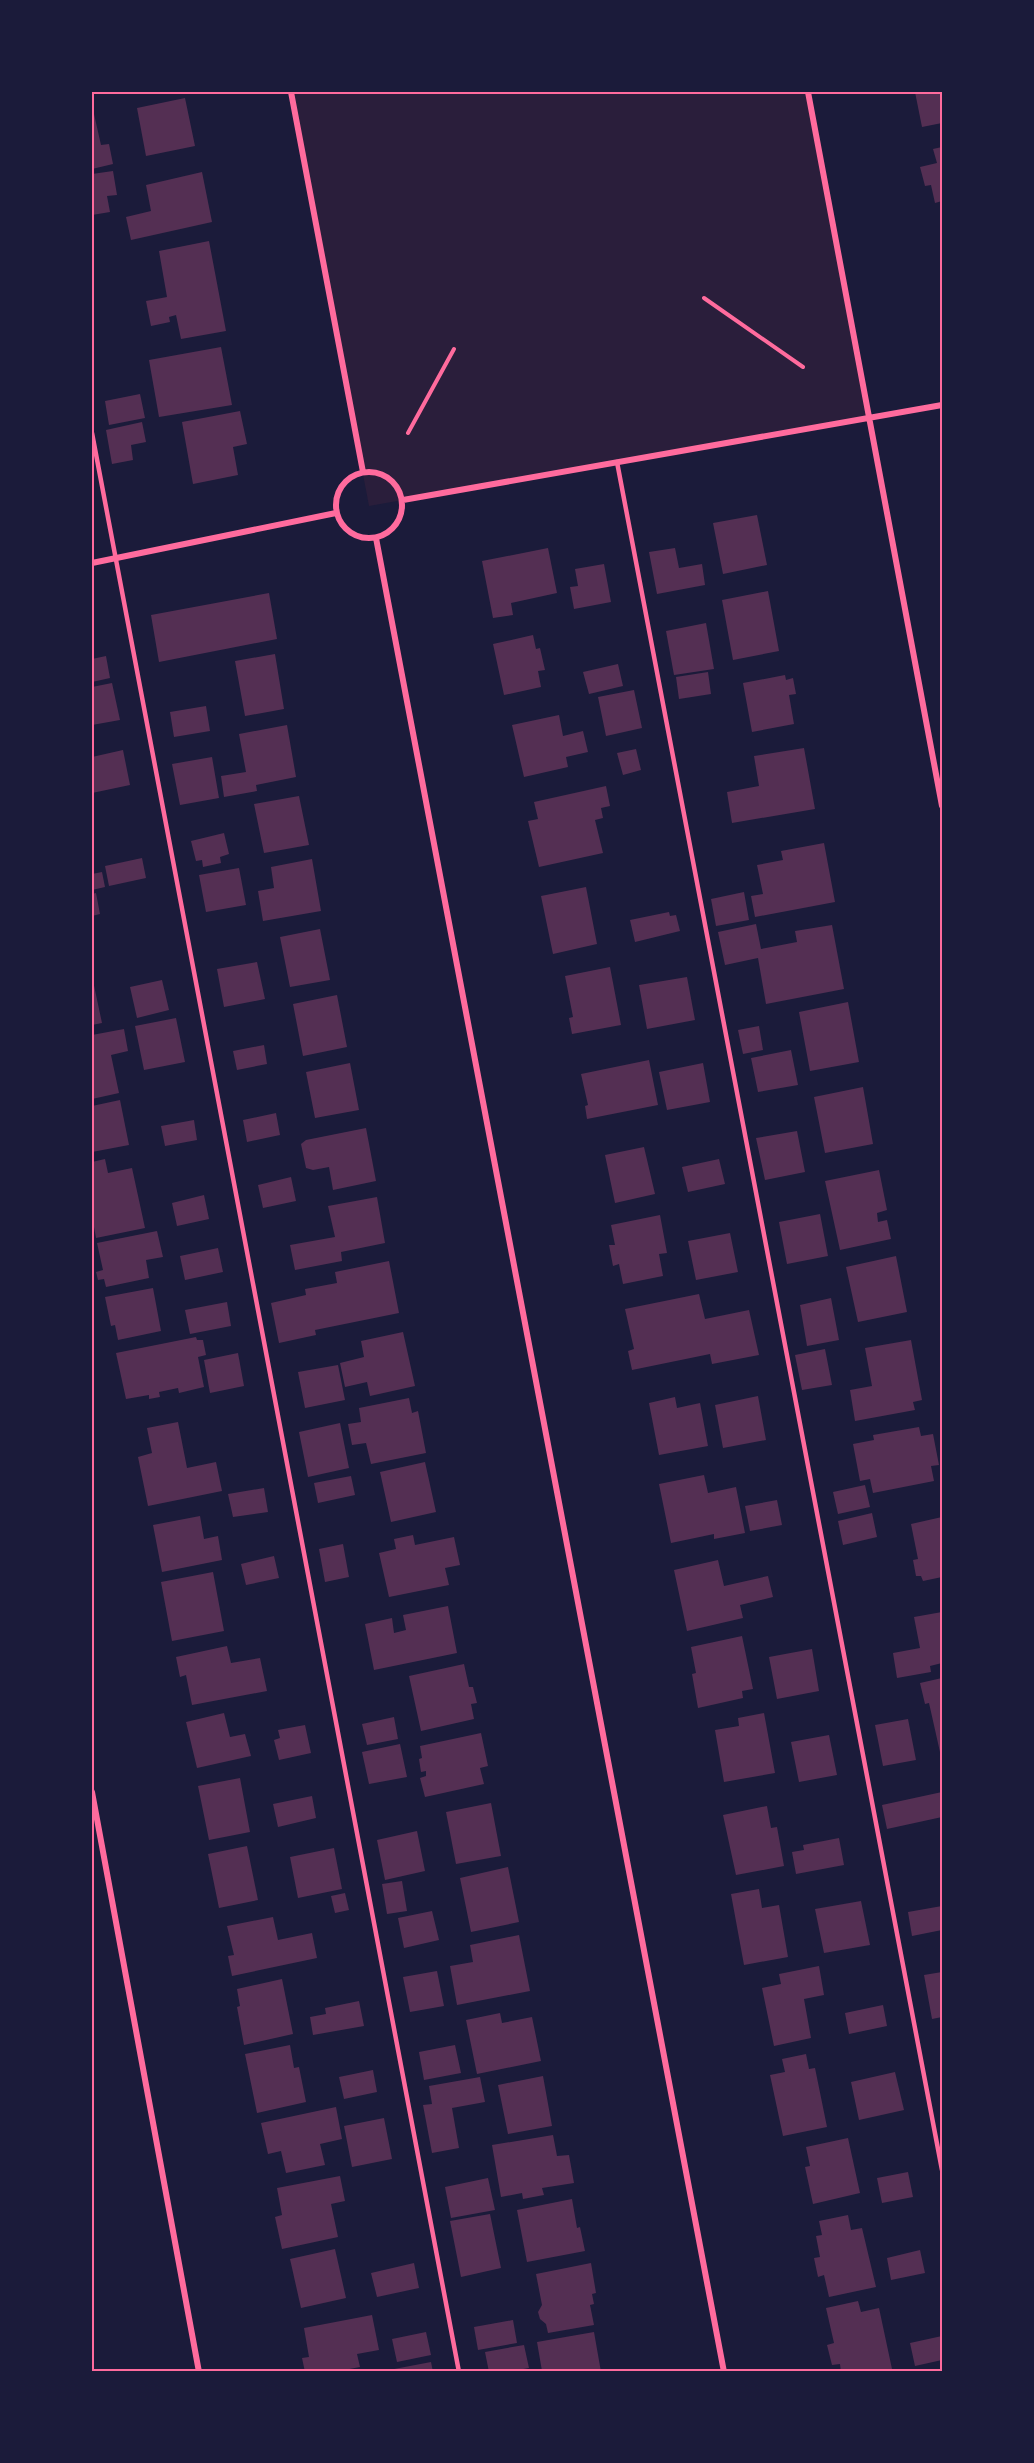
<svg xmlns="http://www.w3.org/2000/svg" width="1034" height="2463" font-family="'Libre Baskerville',serif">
<rect width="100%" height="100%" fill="#1b1b3a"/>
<path fill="#2a1e3b" d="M291,92H808L871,417L369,506Z"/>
<path fill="#542f53" d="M915,92H942V123L922,127Z
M185,98L195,146L146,156L137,108Z
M92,114H94L101,145L109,144L113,164L92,169Z
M942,147V201L935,203L931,185L925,186L920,167L937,163L933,149Z
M113,171L117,195L107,196L110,212L92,215V174Z
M202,172L212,222L131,240L126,217L151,211L146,185Z
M209,241L226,331L181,339L176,315L169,317L170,322L151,326L146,301L167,297L159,251Z
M221,347L232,405L159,417L149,360Z
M140,394L145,418L109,425L105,401Z
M240,411L247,444L233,447L238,475L193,484L182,422Z
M142,422L146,442L131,445L133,460L112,464L106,430Z
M757,515L767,565L723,574L713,523Z
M548,548L557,593L511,603L513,615L493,618L482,561Z
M675,548L679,568L702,564L705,585L657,594L649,552Z
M604,564L611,602L574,609L570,587L578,586L575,569Z
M768,591L779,651L733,660L722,600Z
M269,593L277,639L159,662L151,615Z
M706,623L714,669L674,675L666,631Z
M533,635L536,649L540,648L545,670L538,671L541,687L504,695L493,644Z
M275,654L284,709L245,716L235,661Z
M106,656L110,678L92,682V659Z
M618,664L623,686L589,694L583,672Z
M708,672L711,694L679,699L676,677Z
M785,675L786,680L793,678L796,694L789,695L794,724L752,732L743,683Z
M112,683L120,720L92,725V687Z
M634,690L642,728L606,736L598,697Z
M206,706L210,731L174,737L170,712Z
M559,715L563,736L583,731L588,752L566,757L568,767L524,777L512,725Z
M287,725L296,777L256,785L257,791L224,797L221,776L246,772L239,734Z
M804,748L815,809L732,823L727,792L759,786L754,756Z
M636,749L641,770L623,775L617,753Z
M123,750L130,785L92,793V757Z
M212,757L219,798L180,805L172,764Z
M606,786L610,806L601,808L603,818L595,820L603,853L539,867L528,821L538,819L534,802Z
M299,796L309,845L264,853L254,804Z
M224,833L229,854L220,857L221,863L203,867L202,860L196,861L191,841Z
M824,843L835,902L755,917L751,896L763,894L757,865L783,860L781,851Z
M142,858L146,878L109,886L105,866Z
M312,859L321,911L263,921L258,891L274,888L271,867Z
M239,868L246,905L206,912L199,875Z
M102,872L105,887L92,890V874Z
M586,887L597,944L553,954L541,896Z
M744,892L749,920L716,926L711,899Z
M96,893L100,914L92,916V894Z
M669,912L670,916L676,915L680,931L635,942L630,920Z
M756,924L761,949L797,942L795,931L832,925L844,989L766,1004L758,958L725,965L718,932Z
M320,929L330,980L290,987L280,937Z
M257,962L265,999L224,1007L217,969Z
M610,967L621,1025L572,1034L569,1018L573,1017L565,976Z
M92,976L102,1023L92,1025Z
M687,977L695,1020L647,1029L639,985Z
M162,980L169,1010L137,1018L130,987Z
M337,995L347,1047L303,1056L293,1004Z
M848,1002L859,1062L810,1071L799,1012Z
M176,1018L185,1062L144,1070L135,1026Z
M759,1026L763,1050L743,1054L738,1030Z
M124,1029L128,1051L111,1055L119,1093L92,1099V1035Z
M264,1045L267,1064L237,1070L233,1051Z
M791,1050L798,1085L758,1092L751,1058Z
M649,1060L658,1105L587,1119L585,1106L588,1105L581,1074Z
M350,1063L359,1110L315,1118L306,1072Z
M703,1063L710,1102L667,1110L659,1072Z
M863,1087L873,1144L825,1153L814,1097Z
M120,1100L129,1145L92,1152V1106Z
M276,1113L280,1135L247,1142L243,1120Z
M194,1120L197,1140L165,1146L161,1126Z
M366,1128L376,1181L333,1190L329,1167L313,1170L306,1168L301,1144L306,1140Z
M797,1131L805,1172L765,1180L756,1138Z
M644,1147L655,1194L615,1203L605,1155Z
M105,1159L108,1173L132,1168L145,1228L96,1238L92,1216V1162Z
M719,1159L725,1184L688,1192L682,1167Z
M879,1170L887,1210L877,1213L878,1222L887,1220L891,1239L840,1250L825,1181Z
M291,1177L296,1201L263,1208L258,1185Z
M204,1195L209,1219L177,1226L172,1203Z
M377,1197L385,1243L341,1252L342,1261L295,1270L290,1245L335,1237L328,1206Z
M820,1214L828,1256L787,1264L779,1222Z
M660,1215L667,1253L659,1254L663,1276L623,1284L619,1264L613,1266L609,1245H615L611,1225Z
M157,1231L163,1257L146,1260L149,1278L106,1287L104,1279L98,1280L96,1272L103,1270L97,1243Z
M730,1233L738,1272L696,1280L688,1241Z
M218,1248L223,1272L185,1280L180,1256Z
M896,1256L907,1312L858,1322L846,1267Z
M389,1261L399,1313L315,1330L316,1335L279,1343L271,1303L306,1295L305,1289L337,1283L335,1272Z
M153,1288L161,1331L118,1340L115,1325L111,1326L105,1297Z
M699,1294L705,1319L749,1310L759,1355L712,1364L710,1354L632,1370L628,1351L634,1349L625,1309Z
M831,1298L839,1340L807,1346L800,1305Z
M227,1302L231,1326L190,1334L185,1310Z
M403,1332L415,1386L370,1396L367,1382L345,1387L340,1363L364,1357L361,1341Z
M196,1337L197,1340H203L206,1355L198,1357L204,1387L179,1393L178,1388L159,1392L160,1397L149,1399V1395L126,1399L116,1353Z
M911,1340L922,1400L913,1402L915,1410L855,1421L850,1390L872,1386L865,1348Z
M825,1349L832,1385L802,1390L795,1355Z
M238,1353L244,1386L210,1393L204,1360Z
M338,1365L345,1400L305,1408L298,1372Z
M758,1396L766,1440L723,1448L715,1405Z
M675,1397L677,1408L700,1403L708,1446L659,1455L649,1403Z
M409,1398L412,1413L418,1411L426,1453L371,1464L366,1443L352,1445L348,1424L361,1422L359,1408Z
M178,1422L187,1468L216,1462L222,1491L148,1506L138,1457L152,1453L147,1428Z
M340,1423L349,1468L308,1477L299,1432Z
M919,1427L921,1436L933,1434L939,1465L931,1466L934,1481L873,1493L870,1479L860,1481L853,1444L874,1440L873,1435Z
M425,1462L436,1512L391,1522L380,1472Z
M704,1475L708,1493L736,1487L745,1533L714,1539V1534L671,1543L659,1484Z
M351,1476L355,1495L318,1503L314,1483Z
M865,1485L870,1507L838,1514L833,1492Z
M264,1488L268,1512L233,1517L228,1494Z
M777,1500L782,1525L750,1531L745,1506Z
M872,1513L877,1537L843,1545L838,1521Z
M200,1516L204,1539L218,1536L222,1560L162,1572L153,1525Z
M942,1517V1577L923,1581L921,1576H916L913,1560L918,1559L911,1524Z
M413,1535L415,1545L454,1537L460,1565L445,1568L449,1585L389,1597L379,1553L396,1549L394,1539Z
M343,1544L349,1577L325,1582L319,1549Z
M274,1556L279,1578L246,1585L241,1564Z
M718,1560L724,1586L768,1576L773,1597L740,1605L743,1618L687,1631L674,1570Z
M213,1572L224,1631L172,1641L161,1582Z
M448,1606L457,1653L374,1670L365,1624L392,1618L394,1633L406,1630L403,1615Z
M942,1612V1663L930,1666L931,1672L897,1678L893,1653L920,1648L914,1617Z
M742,1636L753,1689L742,1691L743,1698L698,1708L692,1674L696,1673L691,1647Z
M227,1646L231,1663L260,1658L267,1691L192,1705L186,1675L180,1677L176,1657Z
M812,1649L819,1691L777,1699L769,1657Z
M464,1664L469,1687H473L477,1703L471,1704L474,1719L421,1731L409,1676Z
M942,1678V1752H940L929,1703L925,1704L920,1683Z
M224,1713L230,1737L245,1734L251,1756L197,1768L186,1722Z
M764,1713L775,1773L724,1782L715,1730L739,1726L738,1718Z
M394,1717L398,1739L367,1745L362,1724Z
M908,1719L916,1760L883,1766L875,1725Z
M305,1725L311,1753L279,1760L274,1740L280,1738L278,1730Z
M481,1733L488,1766L480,1768L484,1784L425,1797L420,1778L426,1776V1771L421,1772L419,1759L422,1758L420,1746Z
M829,1735L837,1775L799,1782L791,1742Z
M400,1744L407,1777L369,1784L362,1752Z
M240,1778L250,1832L209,1840L198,1786Z
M942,1792V1817L887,1829L882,1805Z
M312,1796L316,1818L278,1827L273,1804Z
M491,1803L501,1856L456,1864L446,1812Z
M767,1806L771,1828L777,1827L784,1866L736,1875L723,1815Z
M417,1831L425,1871L385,1880L377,1840Z
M839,1838L844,1865L796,1874L792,1852L804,1850L803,1845Z
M247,1846L258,1900L219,1908L208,1854Z
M334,1848L342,1889L298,1898L290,1857Z
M508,1867L519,1922L471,1932L460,1878Z
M402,1881L407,1911L387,1914L382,1884Z
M759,1889L762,1908L779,1905L788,1957L744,1965L731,1894Z
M345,1893L349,1910L335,1913L331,1896Z
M861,1901L870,1945L824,1953L815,1909Z
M942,1906V1930L912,1936L908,1912Z
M432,1911L439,1940L404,1948L398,1918Z
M273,1917L278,1940L312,1933L317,1958L232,1976L228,1956L234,1955L227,1926Z
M519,1935L530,1991L457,2005L450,1966L473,1962L470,1945Z
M819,1966L824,1995L804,1999L811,2038L774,2046L762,1988L781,1984L779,1974Z
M437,1971L444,2006L410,2012L403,1977Z
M942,1972V2017L932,2019L924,1975Z
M282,1979L293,2034L244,2045L237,2007L240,2006L237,1989Z
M359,2001L364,2026L313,2035L310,2017L326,2014L325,2008Z
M883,2005L887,2026L849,2034L845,2013Z
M500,2013L502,2023L532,2017L541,2061L477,2074L466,2020Z
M290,2045L294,2068L299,2067L306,2102L257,2113L245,2054Z
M455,2045L461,2073L424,2080L419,2052Z
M806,2054L809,2069L815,2068L827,2127L783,2136L770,2075L785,2072L782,2059Z
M373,2070L377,2092L344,2099L339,2077Z
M895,2072L904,2110L859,2120L851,2082Z
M543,2076L552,2126L508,2134L498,2085Z
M480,2077L485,2102L452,2108L459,2148L432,2153L423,2105L432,2104L429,2086Z
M336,2107L342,2139L320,2144L325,2165L286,2173L281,2151L268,2154L261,2123Z
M384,2118L392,2159L352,2167L344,2126Z
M553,2135L557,2156L569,2155L574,2183L542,2188L544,2195L523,2199L522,2193L501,2197L492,2145Z
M848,2138L860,2193L813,2204L805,2167L810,2166L806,2147Z
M908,2172L913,2197L882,2203L877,2178Z
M340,2176L345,2201L331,2204L338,2237L282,2249L275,2217L282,2215L277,2188Z
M488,2178L495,2210L451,2218L445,2187Z
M572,2199L577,2228L580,2227L585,2251L527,2262L517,2210Z
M490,2214L501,2268L461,2277L450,2221Z
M848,2215L851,2230L862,2228L876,2287L829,2297L824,2275L818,2277L814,2258L820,2257L816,2236L822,2235L819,2221Z
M335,2249L346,2298L301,2308L290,2259Z
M920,2250L925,2273L891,2280L887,2258Z
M414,2263L419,2288L377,2297L371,2273Z
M591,2263L596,2293L592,2294L594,2304L590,2305L594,2325L548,2333L546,2324L540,2319L538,2312L542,2305L536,2274Z
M858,2301L861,2312L879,2308L892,2369L880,2372H841L840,2364L832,2365L827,2345L834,2343L826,2308Z
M372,2315L379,2350L357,2354L360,2367L334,2372H305L302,2358L309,2357L304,2328Z
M513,2320L517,2343L478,2350L474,2327Z
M426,2332L431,2355L397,2362L392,2339Z
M594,2332L601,2372H557L556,2369L542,2371L537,2342Z
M942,2336V2360L915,2366L910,2343Z
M524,2345L529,2368L507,2372H489L485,2352Z
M431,2362L433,2372H389V2370Z"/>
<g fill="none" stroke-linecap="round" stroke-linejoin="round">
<path stroke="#ff6b9d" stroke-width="4" d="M704,298L803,367
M408,433L454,349"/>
<path stroke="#ff6b9d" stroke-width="4.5" d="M92,433L459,2372
M617,462L942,2170"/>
<path stroke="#ff6b9d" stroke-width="6" d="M291,92L363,472
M808,92L942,806
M336 505a33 33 0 1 1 66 0a33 33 0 1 1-66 0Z
M403,500L942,405
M376,538L724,2372
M92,563L336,513
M92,1792L199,2372"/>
</g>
<rect width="1034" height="2463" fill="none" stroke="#1b1b3a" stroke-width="186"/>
<rect x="93" y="93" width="848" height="2277" fill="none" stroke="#ff6b9d" stroke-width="2"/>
</svg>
